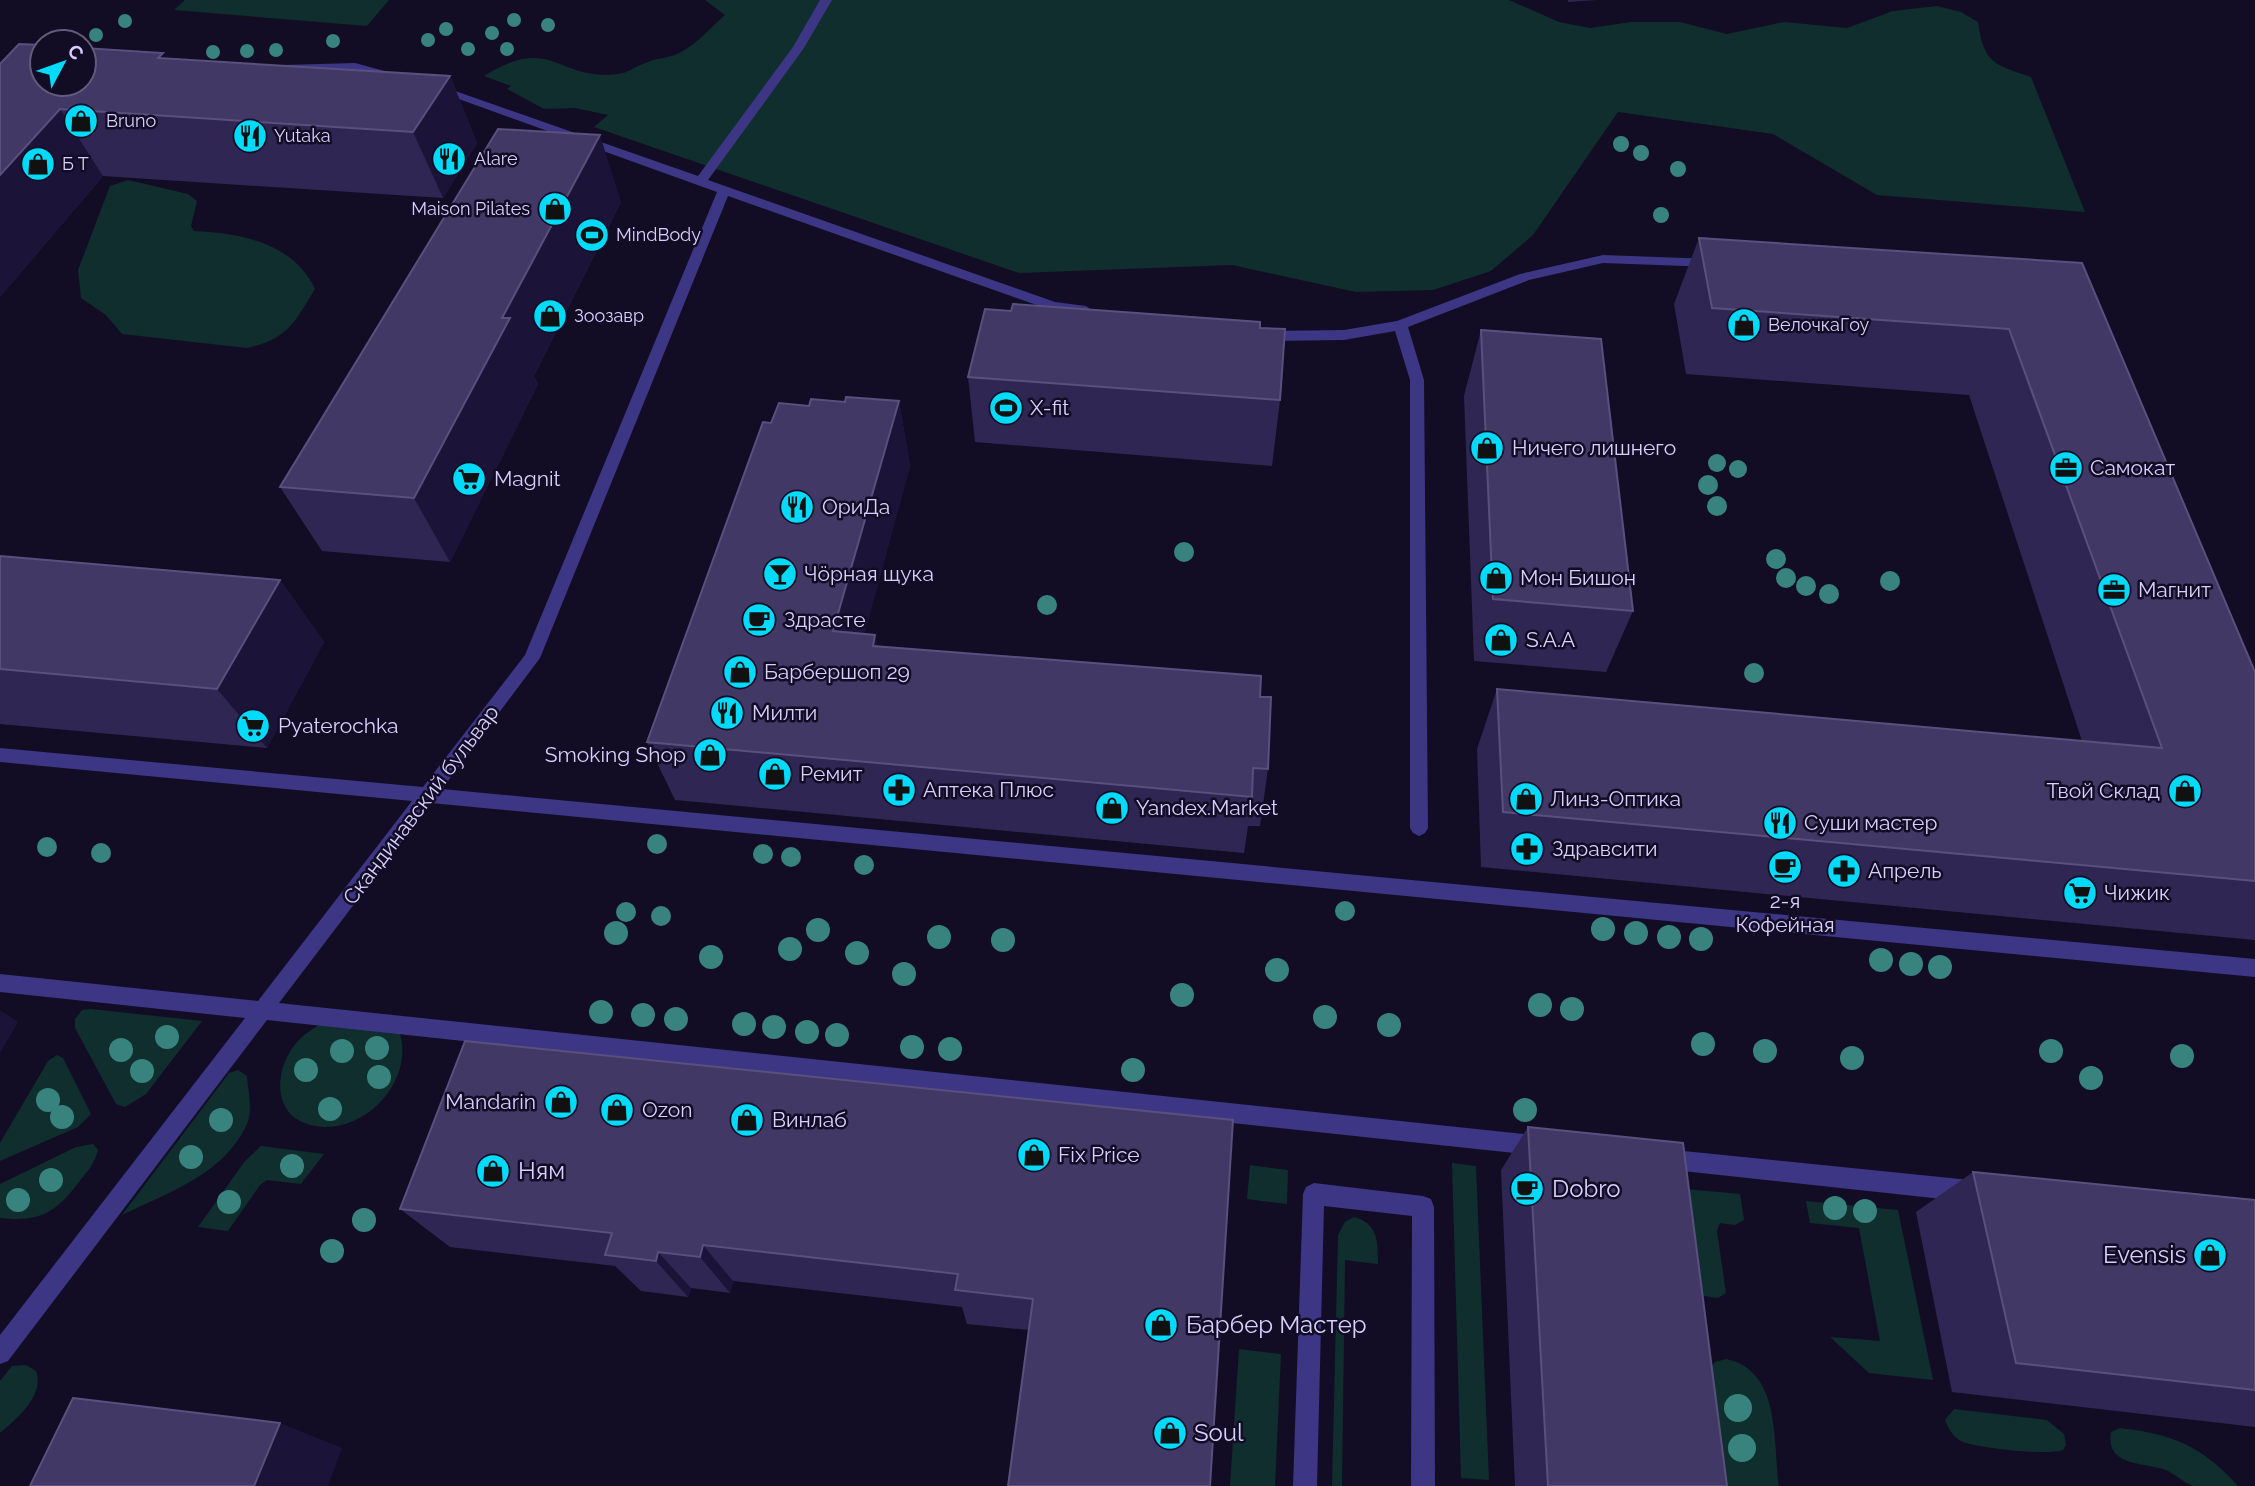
<svg xmlns="http://www.w3.org/2000/svg" width="2255" height="1486" font-family="Raleway,sans-serif">
<rect width="100%" height="100%" fill="#120d24"/>
<path fill="#102e2e" d="M185,0H389L367,26L174,10Z
M705,0H1509L1559,22L1590,28L1631,22H1680L1727,34L1784,22L1847,28L1893,11L1937,6L1961,12L1978,22C1984,64 1994,64 2031,77L2085,212L1877,195L1773,134L1618,112L1533,235L1491,271L1433,290L1356,292L1232,265L1019,273L594,127L608,115L575,108L544,109L507,89L511,86L484,76C553,33 557,82 618,74C628,73 638,65 648,62C658,58 670,58 679,53C695,46 711,27 725,15Z
M128,180L188,194L197,201L191,226L194,231C240,233 294,243 315,289C294,323 288,339 247,348L122,334L106,315L81,298L78,270L110,186Z
M91,1009L202,1021L146,1094L125,1107L116,1104L75,1028V1019L82,1010Z
M332,1018L399,1031C416,1079 366,1135 315,1126C271,1119 273,1069 297,1042C307,1031 320,1024 332,1018Z
M57,1055L63,1058L91,1114L78,1127L0,1161V1143L48,1061Z
M238,1070L247,1076C248,1090 253,1110 247,1124C225,1174 167,1193 122,1215L229,1073Z
M93,1144L98,1150C95,1163 87,1172 79,1182C55,1214 39,1222 0,1218V1184L76,1147Z
M261,1146L324,1154L301,1184L267,1180L260,1185L228,1231L198,1227L245,1161Z
M1452,1163L1476,1166L1489,1480L1461,1478Z
M1250,1165L1288,1170L1287,1204L1247,1199Z
M1674,1188L1740,1194L1744,1220L1735,1225L1720,1223L1717,1231L1726,1293L1718,1298L1698,1295Z
M1806,1201L1898,1210L1933,1380L1869,1373L1830,1337L1880,1341L1859,1228L1810,1223Z
M1354,1217C1378,1223 1378,1242 1378,1264L1345,1260L1342,1486H1332L1338,1235L1345,1222Z
M1239,1349L1281,1354L1275,1486H1230Z
M1726,1359C1781,1370 1773,1441 1779,1486H1716L1709,1370L1715,1362Z
M26,1365L36,1371C45,1395 17,1419 0,1433V1381L12,1366Z
M1954,1409L2047,1420L2064,1434L2066,1445L2063,1450C2049,1456 1975,1448 1961,1441C1952,1436 1949,1429 1945,1420Z
M2120,1428C2173,1434 2202,1446 2238,1486C2224,1486 2208,1486 2194,1486C2185,1484 2175,1474 2166,1470C2145,1462 2105,1467 2111,1432Z"/>
<g fill="none" stroke-linecap="round" stroke-linejoin="round">
<path fill="#3c3685" fill-rule="evenodd" d="M820,0H832L804,48L708,180L1055,302L1086,306L1093,311L1086,316L1048,309L728,196L540,658L442,789L2255,959V977L431,803L279,1003L1542,1136L1549,1139L1552,1146L1549,1153L1542,1156L267,1020L8,1361L0,1364V1335L245,1018L0,992V974L258,1001L412,801L0,762V748L423,787L525,655L717,192L431,89L441,86L698,176L793,47Z
M355,63L414,79L408,83L355,71L283,73L277,69L283,65Z
M1603,255L1712,259L1719,263L1712,267L1603,263L1529,280L1408,327L1424,380L1428,828L1425,833L1419,836L1413,833L1410,828V380L1395,331L1344,340L1263,341L1256,336L1263,331L1344,330L1397,321L1520,274Z
M1664,1149L1970,1180L1978,1184L1981,1191L1978,1198L1970,1202L1664,1169L1657,1166L1654,1159L1657,1152Z
M1314,1183L1423,1196L1431,1199L1434,1207L1435,1486H1411L1412,1216L1324,1206L1317,1486H1293L1303,1194L1306,1187Z"/>
</g>
<g fill="#38837d">
<circle cx="514" cy="20" r="7"/>
<circle cx="125" cy="21" r="7"/>
<circle cx="548" cy="25" r="7"/>
<circle cx="446" cy="29" r="7"/>
<circle cx="492" cy="33" r="7"/>
<circle cx="96" cy="35" r="7"/>
<circle cx="428" cy="40" r="7"/>
<circle cx="333" cy="41" r="7"/>
<circle cx="468" cy="49" r="7"/>
<circle cx="507" cy="49" r="7"/>
<circle cx="276" cy="50" r="7"/>
<circle cx="247" cy="51" r="7"/>
<circle cx="213" cy="52" r="7"/>
<circle cx="1621" cy="144" r="8"/>
<circle cx="1641" cy="153" r="8"/>
<circle cx="1678" cy="169" r="8"/>
<circle cx="1661" cy="215" r="8"/>
<circle cx="1717" cy="463" r="9"/>
<circle cx="1738" cy="469" r="9"/>
<circle cx="1708" cy="485" r="10"/>
<circle cx="1717" cy="506" r="10"/>
<circle cx="1184" cy="552" r="10"/>
<circle cx="1776" cy="559" r="10"/>
<circle cx="1786" cy="578" r="10"/>
<circle cx="1890" cy="581" r="10"/>
<circle cx="1806" cy="586" r="10"/>
<circle cx="1829" cy="594" r="10"/>
<circle cx="1047" cy="605" r="10"/>
<circle cx="1754" cy="673" r="10"/>
<circle cx="657" cy="844" r="10"/>
<circle cx="47" cy="847" r="10"/>
<circle cx="101" cy="853" r="10"/>
<circle cx="763" cy="854" r="10"/>
<circle cx="791" cy="857" r="10"/>
<circle cx="864" cy="865" r="10"/>
<circle cx="1345" cy="911" r="10"/>
<circle cx="626" cy="912" r="10"/>
<circle cx="661" cy="916" r="10"/>
<circle cx="1603" cy="929" r="12"/>
<circle cx="818" cy="930" r="12"/>
<circle cx="616" cy="933" r="12"/>
<circle cx="1636" cy="933" r="12"/>
<circle cx="939" cy="937" r="12"/>
<circle cx="1669" cy="937" r="12"/>
<circle cx="1701" cy="939" r="12"/>
<circle cx="1003" cy="940" r="12"/>
<circle cx="790" cy="949" r="12"/>
<circle cx="857" cy="953" r="12"/>
<circle cx="711" cy="957" r="12"/>
<circle cx="1881" cy="960" r="12"/>
<circle cx="1911" cy="964" r="12"/>
<circle cx="1940" cy="967" r="12"/>
<circle cx="1277" cy="970" r="12"/>
<circle cx="904" cy="974" r="12"/>
<circle cx="1182" cy="995" r="12"/>
<circle cx="1540" cy="1005" r="12"/>
<circle cx="1572" cy="1009" r="12"/>
<circle cx="601" cy="1012" r="12"/>
<circle cx="643" cy="1015" r="12"/>
<circle cx="1325" cy="1017" r="12"/>
<circle cx="676" cy="1019" r="12"/>
<circle cx="744" cy="1024" r="12"/>
<circle cx="1389" cy="1025" r="12"/>
<circle cx="774" cy="1027" r="12"/>
<circle cx="807" cy="1032" r="12"/>
<circle cx="837" cy="1035" r="12"/>
<circle cx="167" cy="1037" r="12"/>
<circle cx="1703" cy="1044" r="12"/>
<circle cx="912" cy="1047" r="12"/>
<circle cx="377" cy="1048" r="12"/>
<circle cx="950" cy="1049" r="12"/>
<circle cx="121" cy="1050" r="12"/>
<circle cx="342" cy="1051" r="12"/>
<circle cx="1765" cy="1051" r="12"/>
<circle cx="2051" cy="1051" r="12"/>
<circle cx="2182" cy="1056" r="12"/>
<circle cx="1852" cy="1058" r="12"/>
<circle cx="306" cy="1070" r="12"/>
<circle cx="1133" cy="1070" r="12"/>
<circle cx="142" cy="1071" r="12"/>
<circle cx="379" cy="1077" r="12"/>
<circle cx="2091" cy="1078" r="12"/>
<circle cx="48" cy="1100" r="12"/>
<circle cx="330" cy="1109" r="12"/>
<circle cx="1525" cy="1110" r="12"/>
<circle cx="62" cy="1117" r="12"/>
<circle cx="221" cy="1120" r="12"/>
<circle cx="191" cy="1157" r="12"/>
<circle cx="292" cy="1166" r="12"/>
<circle cx="51" cy="1180" r="12"/>
<circle cx="18" cy="1200" r="12"/>
<circle cx="229" cy="1202" r="12"/>
<circle cx="1835" cy="1208" r="12"/>
<circle cx="1865" cy="1211" r="12"/>
<circle cx="364" cy="1220" r="12"/>
<circle cx="332" cy="1251" r="12"/>
<circle cx="1738" cy="1408" r="14"/>
<circle cx="1742" cy="1448" r="14"/>
</g>
<path fill="#302653" d="M1568,0H1597L1568,2Z
M0,64L450,76L477,143L443,198L103,176L0,297Z
M621,202L534,376L538,384L450,562L322,551L280,487Z
M1699,238L2082,263L2255,672V940L1481,867L1477,749L1497,689L2082,741L1969,395L1686,374L1674,304Z
M1260,328L1280,400L1272,466L975,442L968,377Z
M1481,330L1633,611L1606,672L1474,661L1464,396Z
M899,401L910,466L864,634L878,646L1260,697L1268,769L1260,826H1248L1244,853L675,800L647,742L771,423L809,406Z
M0,556L280,580L324,642L267,748L0,724Z
M1233,1120L1029,1330L967,1324L962,1307L733,1281L730,1293L691,1288L688,1297L641,1291L615,1266L450,1247L400,1209Z
M1528,1127L1727,1486H1515L1501,1170Z
M1973,1172L2255,1200V1427L1952,1392L1916,1212Z"/>
<path fill="#1c1438" d="M450,76L477,143L443,198L413,132Z
M60,109L103,176L0,297V175Z
M600,135L621,202L534,376L538,384L450,562L414,498L502,318Z
M899,401L910,466L849,692L833,631Z
M280,580L324,642L267,748L217,689Z
M875,635L889,696L873,646Z
M0,1010L18,1022L0,1053Z
M703,1245L733,1281L730,1293L700,1257Z
M658,1252L691,1288L688,1297L656,1261Z
M280,1423L342,1448L328,1486H254Z"/>
<path fill="#423865" stroke="#59507e" stroke-width="2" d="M19,44L42,45V84H84V48L163,53L158,58L450,76L413,132L60,109L0,175V64Z
M498,129L600,135L502,318H510L414,498L280,487Z
M1699,238L2082,263L2255,672V881L1503,812L1497,689L2162,748L2009,329L1712,308Z
M1013,304L1260,322V328L1285,329L1280,400L968,377L985,309L1011,311Z
M1481,330L1601,339L1633,611L1493,599Z
M846,397L899,401L833,631L875,635L873,646L1261,676L1260,697H1271L1268,769L1253,768L1252,797L647,742L763,422L771,423L779,403L809,406L811,399L845,402Z
M0,556L280,580L217,689L0,669Z
M465,1041L1233,1120L1210,1486H1008L1033,1299L955,1290L958,1274L703,1245L700,1257L658,1252L656,1261L605,1255L612,1233L400,1209Z
M1528,1127L1683,1143L1727,1486H1548Z
M1973,1172L2255,1200V1390L2016,1363Z
M73,1398L280,1423L254,1486H30Z"/>
<defs>
<g id="shop-disc" transform="scale(1.75)"><circle r="9.5" fill="#00dafb" stroke="#120d24"/><path d="M-5-2.5h2.3a2.7 3.5 0 0 1 5.4 0H5L5.5 6h-11ZM-1.5-2.5h3a1.5 2.3 0 0 0-3 0Z" fill="#111"/></g>
<g id="restaurant-disc" transform="scale(1.75)"><circle r="9.5" fill="#00dafb" stroke="#120d24"/><path d="M-5-6h1v4h1v-4h1v4h1v-4h1v5L-1.5 .5V6h-2V.5L-5-1ZM5-6V6H3V1.5H1.5Q1.5-4 5-6Z" fill="#111"/></g>
<g id="stadium-disc" transform="scale(1.75)"><circle r="9.5" fill="#00dafb" stroke="#120d24"/><path d="M0-5a6.5 5 0 1 0 0 10a6.5 5 0 1 0 0-10ZM-3.5-1.8h7v3.6h-7Z" fill="#111"/></g>
<g id="office-disc" transform="scale(1.75)"><circle r="9.5" fill="#00dafb" stroke="#120d24"/><path d="M-6-3h4V-5.5h4V-3h4V5H-6ZM-1-4.5V-3h2v-1.5ZM-6 0V1H6V0Z" fill="#111"/></g>
<g id="supermarket-disc" transform="scale(1.75)"><circle r="9.5" fill="#00dafb" stroke="#120d24"/><path d="M-6-5.5h2.5l.6 2H6L4.5 2H-2.5L-4.4-4H-6ZM-1.5 3.2a1.3 1.3 0 1 0 .1 0ZM3 3.2a1.3 1.3 0 1 0 .1 0Z" fill="#111"/></g>
<g id="bar-disc" transform="scale(1.75)"><circle r="9.5" fill="#00dafb" stroke="#120d24"/><path d="M-6-5H6L.8 .8V4.5H3.5V6h-7V4.5H-.8V.8Z" fill="#111"/></g>
<g id="cafe-disc" transform="scale(1.75)"><circle r="9.5" fill="#00dafb" stroke="#120d24"/><path d="M-5.5-4.5H6V0H3Q3 3.5 0 3.5H-2.5Q-5.5 3.5-5.5 0ZM3-3.2v2h1.7v-2ZM-6 4.5H4V6H-6Z" fill="#111"/></g>
<g id="pharmacy-disc" transform="scale(1.75)"><circle r="9.5" fill="#00dafb" stroke="#120d24"/><path d="M-2-6h4v4h4v4h-4v4h-4v-4h-4v-4h4Z" fill="#111"/></g>
</defs>
<g fill-rule="evenodd">
<use href="#shop-disc" x="81" y="121"/>
<use href="#restaurant-disc" x="250" y="136"/>
<use href="#restaurant-disc" x="449" y="159"/>
<use href="#shop-disc" x="38" y="164"/>
<use href="#shop-disc" x="555" y="209"/>
<use href="#stadium-disc" x="592" y="235"/>
<use href="#shop-disc" x="550" y="316"/>
<use href="#shop-disc" x="1744" y="325"/>
<use href="#stadium-disc" x="1006" y="408"/>
<use href="#shop-disc" x="1487" y="448"/>
<use href="#office-disc" x="2066" y="468"/>
<use href="#supermarket-disc" x="469" y="479"/>
<use href="#restaurant-disc" x="797" y="507"/>
<use href="#bar-disc" x="780" y="574"/>
<use href="#shop-disc" x="1496" y="578"/>
<use href="#office-disc" x="2114" y="590"/>
<use href="#cafe-disc" x="759" y="620"/>
<use href="#shop-disc" x="1501" y="640"/>
<use href="#shop-disc" x="740" y="672"/>
<use href="#restaurant-disc" x="727" y="713"/>
<use href="#supermarket-disc" x="253" y="726"/>
<use href="#shop-disc" x="710" y="755"/>
<use href="#shop-disc" x="775" y="774"/>
<use href="#pharmacy-disc" x="899" y="790"/>
<use href="#shop-disc" x="2185" y="791"/>
<use href="#shop-disc" x="1526" y="799"/>
<use href="#shop-disc" x="1112" y="808"/>
<use href="#restaurant-disc" x="1780" y="823"/>
<use href="#pharmacy-disc" x="1527" y="849"/>
<use href="#cafe-disc" x="1785" y="867"/>
<use href="#pharmacy-disc" x="1844" y="871"/>
<use href="#supermarket-disc" x="2080" y="893"/>
<use href="#shop-disc" x="561" y="1102"/>
<use href="#shop-disc" x="617" y="1110"/>
<use href="#shop-disc" x="747" y="1120"/>
<use href="#shop-disc" x="1034" y="1155"/>
<use href="#shop-disc" x="493" y="1171"/>
<use href="#cafe-disc" x="1527" y="1189"/>
<use href="#shop-disc" x="2210" y="1255"/>
<use href="#shop-disc" x="1161" y="1325"/>
<use href="#shop-disc" x="1170" y="1433"/>
</g>
<g text-anchor="middle" stroke-width="5" stroke-linejoin="round" paint-order="stroke">
<g font-size="18" fill="#d7d0ff" stroke="#120d24" text-anchor="start">
<text x="106" y="127">Bruno</text>
<text x="274" y="142">Yutaka</text>
<text x="474" y="165">Alare</text>
<text x="62" y="170">Б Т</text>
<text x="530" y="215" text-anchor="end">Maison Pilates</text>
<text x="616" y="241">MindBody</text>
<text x="574" y="322">Зоозавр</text>
<text x="1768" y="331">ВелочкаГоу</text>
</g>
<g font-size="21" fill="#d7d0ff" stroke="#120d24" text-anchor="start">
<text x="1030" y="415">X-fit</text>
<text x="1512" y="455">Ничего лишнего</text>
<text x="2090" y="475">Самокат</text>
<text x="494" y="486">Magnit</text>
<text x="822" y="514">ОриДа</text>
<text x="804" y="581">Чöрная щука</text>
<text x="1520" y="585">Мон Бишон</text>
<text x="2138" y="597">Магнит</text>
<text x="784" y="627">Здрасте</text>
<text x="1526" y="647">S.A.A</text>
<text x="764" y="679">Барбершоп 29</text>
<text x="752" y="720">Милти</text>
<text x="278" y="733">Pyaterochka</text>
<text x="686" y="762" text-anchor="end">Smoking Shop</text>
<text x="800" y="781">Ремит</text>
<text x="923" y="797">Аптека Плюс</text>
<text x="2160" y="798" text-anchor="end">Твой Склад</text>
<text x="1550" y="806">Линз-Оптика</text>
<text x="1136" y="815">Yandex.Market</text>
<text x="1804" y="830">Суши мастер</text>
<text x="1552" y="856">Здравсити</text>
<text x="1868" y="878">Апрель</text>
<text x="2104" y="900">Чижик</text>
<text x="1785" y="908" text-anchor="middle">2-я<tspan x="1785" dy="24">Кофейная</tspan></text>
<text x="536" y="1109" text-anchor="end">Mandarin</text>
<text x="642" y="1117">Ozon</text>
<text x="772" y="1127">Винлаб</text>
<text x="1058" y="1162">Fix Price</text>
</g>
<g font-size="21" fill="#d7d0ff" stroke="#120d24">
<text transform="translate(421 805) rotate(-53)" y="7">Скандинавский бульвар</text>
</g>
<g font-size="24" fill="#d7d0ff" stroke="#120d24" text-anchor="start">
<text x="518" y="1179">Ням</text>
<text x="1552" y="1197">Dobro</text>
<text x="2186" y="1263" text-anchor="end">Evensis</text>
<text x="1186" y="1333">Барбер Мастер</text>
<text x="1194" y="1441">Soul</text>
</g>
</g>
<g transform="translate(63 63) rotate(49)"><circle r="33" fill="#120d24" stroke="#615b7c" stroke-width="2"/>
<path d="M0-5L12 26L0 18L-12 26Z" fill="#00dafb"/>
<text y="-10" font-size="19" font-weight="bold" text-anchor="middle" fill="#d7d0ff">С</text>
</g>
</svg>
